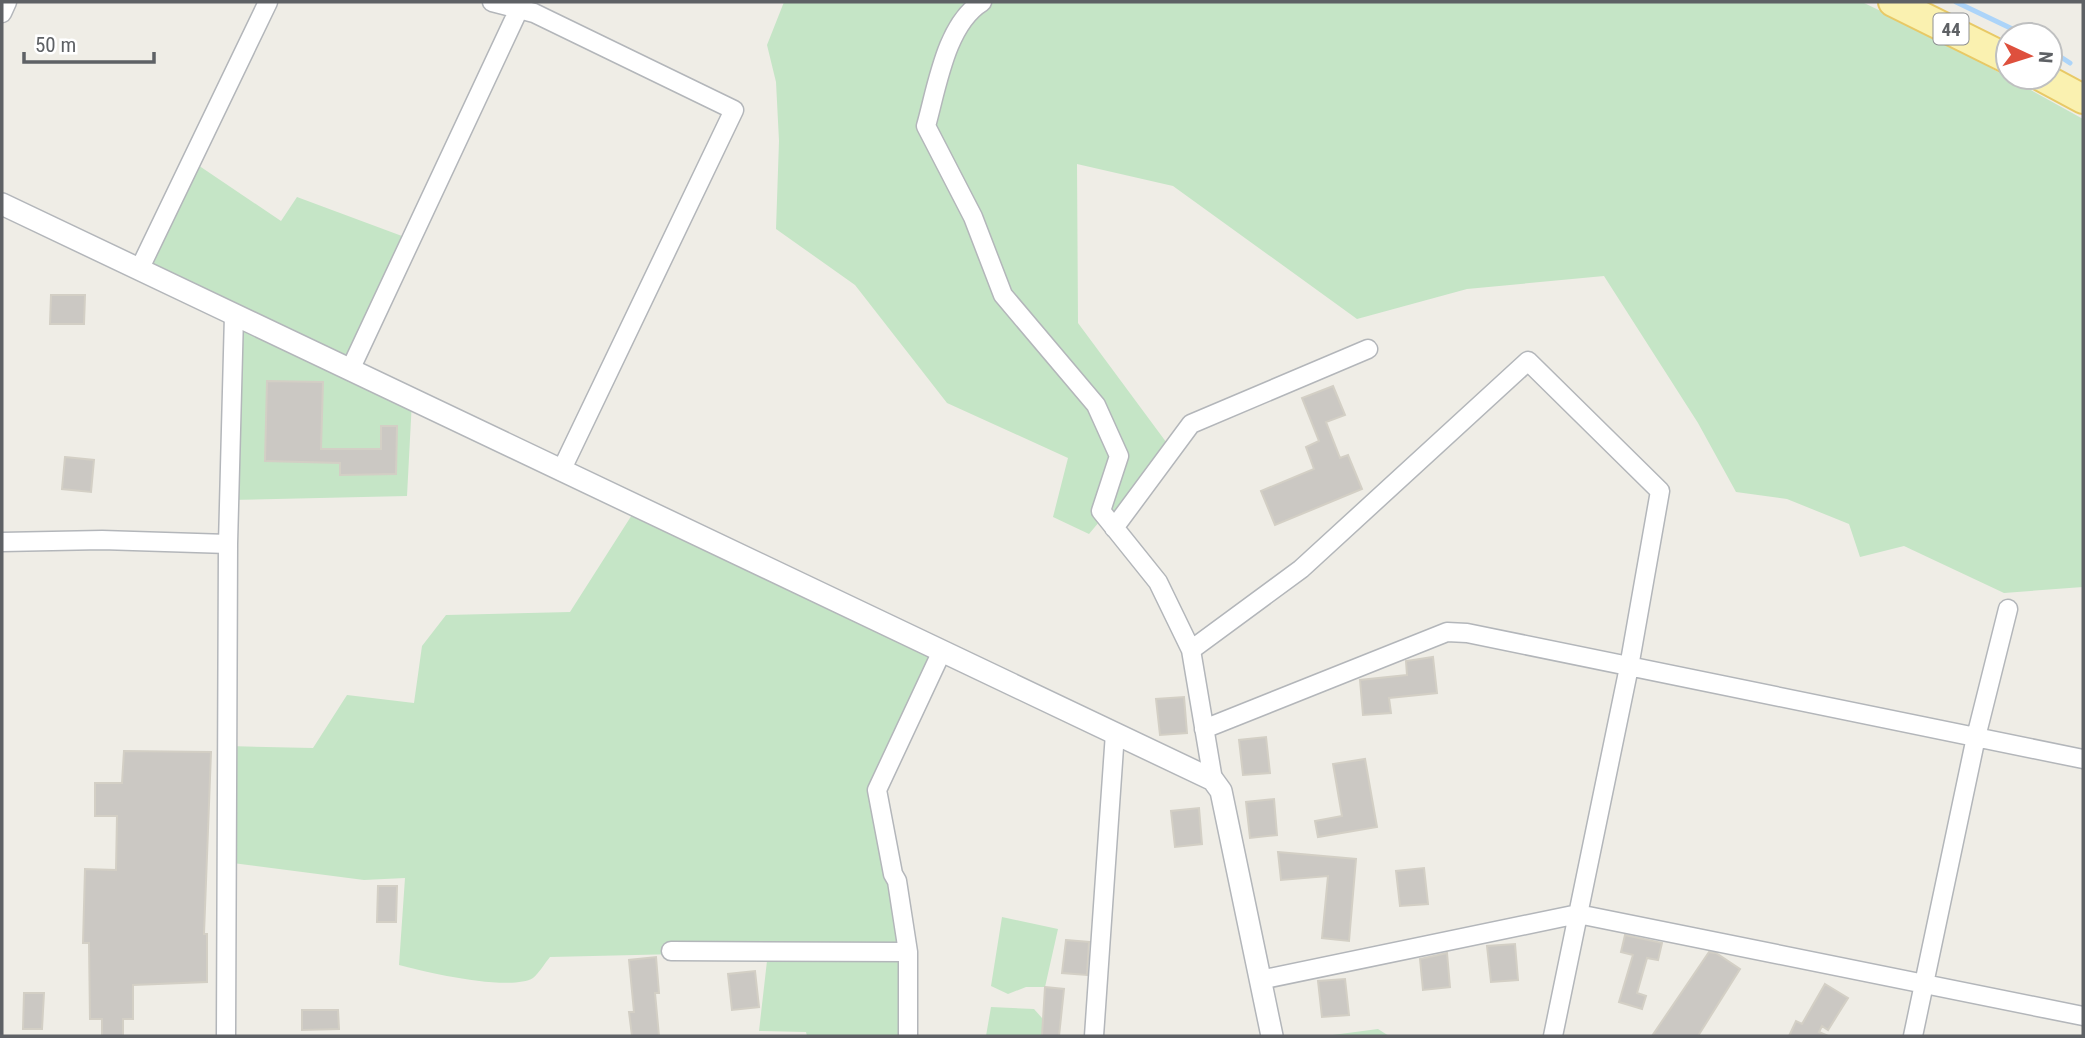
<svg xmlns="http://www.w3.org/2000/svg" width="2085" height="1038" font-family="'Roboto Condensed',sans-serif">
<rect width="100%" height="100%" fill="#efede6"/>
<path fill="#c5e5c6" d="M784,2H1862L1937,38L2083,119V587L2004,593L1904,546L1860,557L1849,524L1787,499L1736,492L1698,423L1604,276L1467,289L1357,319L1173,186L1077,164L1078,323L1172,450L1114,528L1104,516L1089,534L1053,517L1068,458L947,403L855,285L776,229L779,141L776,82L767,45Z
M192,161L281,221L297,197L410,239L350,370L412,400L407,496L229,500L233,315L139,270Z
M637,507L938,660L874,795L908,952L786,953L899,962L901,1036H807L806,1032L759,1031L768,952L550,957C545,963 539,973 533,978C510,992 425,972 399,965L405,878L364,880L217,861L227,831V746L313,748L347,695L414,703L422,646L446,615L570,612Z
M1002,917L1058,929L1045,987H1026L1008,994L991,986Z
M991,1007L1034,1009L1042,1018V1034L1040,1036H986Z
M1378,1029L1389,1036H1325Z"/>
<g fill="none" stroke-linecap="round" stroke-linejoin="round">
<path stroke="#acd4f9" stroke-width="5" d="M1956,2L2025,35
M2050,50L2070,63"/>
</g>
<path fill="#cbc8c3" stroke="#d3cfc5" stroke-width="2" d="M51,295H85L84,324H50Z
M267,381L323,382L321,449H381V426H397L396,474L340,475V463L265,461Z
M1333,386L1345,415L1326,422L1340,458L1348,455L1362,489L1275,525L1261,491L1314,469L1306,447L1319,441L1302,398Z
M65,457L94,460L91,492L62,489Z
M1433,657L1437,693L1389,698L1391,713L1363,715L1360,680L1407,675L1406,661Z
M1184,697L1187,733L1160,735L1156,699Z
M1266,737L1270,773L1243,775L1239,740Z
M124,751L211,752L204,934H207V982L133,985V1019H123V1036H102V1019H90L89,943H83L85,869L116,870L117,816H95V783H122Z
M1365,759L1377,827L1318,837L1315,821L1342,816L1333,764Z
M1274,799L1277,835L1250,838L1246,802Z
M1199,808L1202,844L1175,847L1171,811Z
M1278,852L1356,859L1349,941L1322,938L1328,876L1281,880Z
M1424,868L1428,904L1400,906L1396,871Z
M378,886H397L396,922H377Z
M1625,935L1662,943L1658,960L1647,958L1637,993L1646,996L1642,1009L1619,1002L1633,955L1621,952Z
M1066,940L1089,942L1087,975L1062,973Z
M1515,944L1518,980L1491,982L1487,946Z
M1709,952L1716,953L1740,969L1698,1036H1652Z
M1447,953L1450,987L1423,990L1420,959Z
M656,957L659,993H655L659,1036H632L629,1012H634L629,960Z
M755,971L759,1007L732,1010L728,974Z
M1345,979L1349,1015L1322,1017L1318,981Z
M1825,984L1848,998L1828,1030L1822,1026L1819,1032L1828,1036H1789L1796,1021L1802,1024Z
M1045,987L1064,989L1059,1036H1042Z
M24,993H44L42,1029H23Z
M302,1010H338L339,1029L302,1030Z"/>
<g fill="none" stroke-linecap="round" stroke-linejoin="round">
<g stroke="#b3b6ba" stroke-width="21">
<path id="minor" d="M492,2L534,13L734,110L561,471
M982,2C946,24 937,87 926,126L973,217L1003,295L1096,405L1119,456L1101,511L1158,582L1191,650L1213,780
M2,13L7,2
M139,270L268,2
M350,370L519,9
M1114,528L1191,424L1368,349
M2,542L102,540L228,544
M1191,650L1301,569L1528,361L1660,491L1629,667L1553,1036
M1204,729L1447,632L1467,633L2083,759
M671,951L908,952
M1260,980L1578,914L2083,1016
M226,1036L228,544L234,315
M908,1036V952L897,881L893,874L877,790L942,651
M1094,1036L1115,733
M1913,1036L1976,737L2008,609"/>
</g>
<g stroke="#b3b6ba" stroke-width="24">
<path id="tertiary" d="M2,204L1213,780L1221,791L1272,1036"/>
</g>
<g stroke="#e8c966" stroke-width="32">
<path id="primary" d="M1893,2L2008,59
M2042,77L2083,99"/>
</g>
<use href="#minor" stroke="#fff" stroke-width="18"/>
<use href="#tertiary" stroke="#fff" stroke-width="21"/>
<use href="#primary" stroke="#faf1b0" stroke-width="28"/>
</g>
<g text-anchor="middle" stroke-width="5" stroke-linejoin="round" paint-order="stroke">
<rect fill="#fff" stroke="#8e9093" stroke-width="2" x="1933.5" y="13.5" width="35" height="31" rx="5"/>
<g font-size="19" font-weight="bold" fill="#5e6165">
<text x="1951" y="36">44</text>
</g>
</g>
<rect width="2085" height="1038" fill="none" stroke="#5e6165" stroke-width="7"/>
<g transform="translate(2029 56) rotate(94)"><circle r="33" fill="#ffffff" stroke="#bfc0c1" stroke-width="2"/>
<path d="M0-5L12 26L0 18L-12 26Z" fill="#de503d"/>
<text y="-10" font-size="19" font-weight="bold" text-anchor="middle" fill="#5e6165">N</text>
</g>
<path d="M24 52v10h130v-10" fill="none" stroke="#5e6165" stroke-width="3.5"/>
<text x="35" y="52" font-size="21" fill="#5e6165" stroke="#ffffff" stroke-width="5" paint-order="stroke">50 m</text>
</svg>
